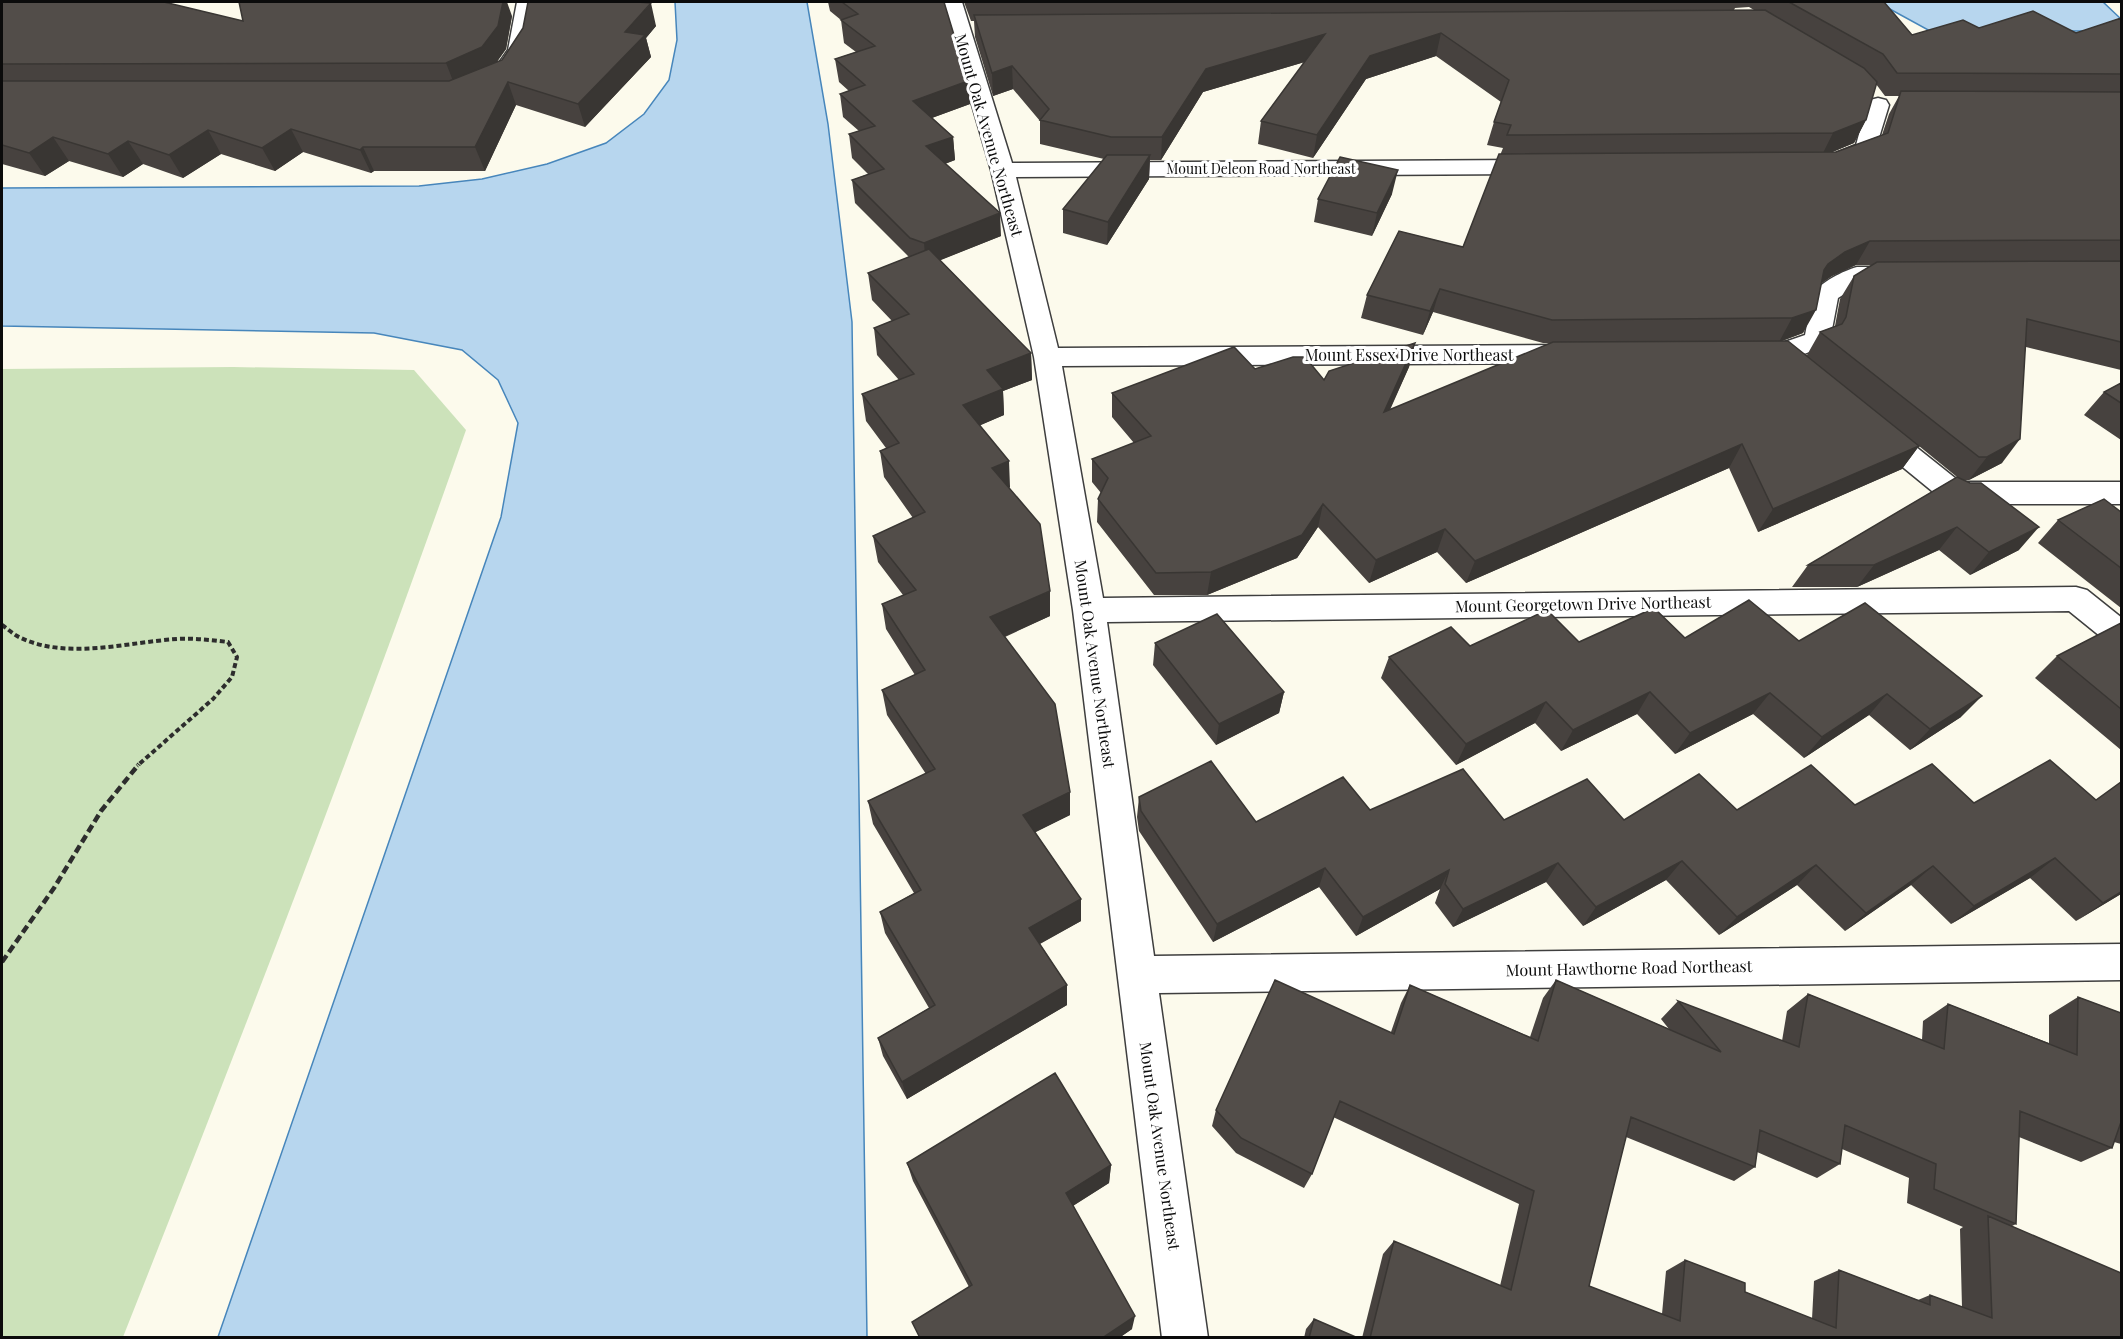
<svg xmlns="http://www.w3.org/2000/svg" width="2123" height="1339" font-family="'Playfair Display',serif">
<rect width="100%" height="100%" fill="#fcfaec"/>
<path fill="#cce2ba" d="M233,367L414,370L466,430C359,735 242,1037 123,1337H2V369Z"/>
<path fill="#b7d6ee" stroke="#4786bb" stroke-width="1.5" d="M675,2H807L828,124L852,322L867,1337H218L501,517L518,423L498,380L462,350L374,333L2,326V188L419,186L482,179L547,164L606,143L644,114L669,80L677,40Z
M1877,2H2103L2121,19V31H1930Z"/>
<g fill="none" stroke-linecap="round" stroke-linejoin="round">
<g stroke="#3e3e3e" stroke-width="3">
<path id="minor" d="M517,2H537L528,50L513,75L505,76L497,75L494,70L508,50Z
M942,2H962L1012,163L1538,160L1546,162L1550,167L1546,172L1538,174L1016,177L1058,348L1567,345L1577,348L1580,354L1577,360L1567,363L1062,366L1103,598L2076,587L2087,590L2122,618V649L2111,645L2069,611L1107,622L1154,956L2122,944V980L1159,993L1208,1338H1162L1073,610L1034,357L991,170Z
M1878,98L1886,100L1889,105L1874,154C1859,160 1841,172 1824,168L1820,163L1824,158L1856,145L1867,105L1870,100Z
M1857,267H1897L1906,270L1910,275L1906,280L1897,283H1862L1838,298L1830,340L1826,346C1799,356 1773,367 1744,359L1740,353L1744,347L1753,344H1779L1805,335L1813,294C1821,282 1843,271 1857,267Z
M1876,420L1886,423L1960,482H2122V504H1953L1943,500L1866,437L1862,430L1866,423Z"/>
</g>
<path stroke="#2d2d2d" stroke-width="4" stroke-dasharray="5 3" stroke-linecap="butt" d="M2,625C8,629 14,635 21,638C68,660 128,642 177,639C195,638 211,640 228,642L237,657L232,677L213,699L137,766"/>
<path stroke="#2d2d2d" stroke-width="4.5" stroke-dasharray="8 4" stroke-linecap="butt" d="M2,962L54,888L101,811L139,764"/>
<use href="#minor" fill="#fff" fill-rule="evenodd"/>
</g>
<path fill="#47423f" fill-rule="evenodd" d="M2,2L243,21L512,16L506,49L496,63L502,60L523,28L528,2H640L656,26L646,38L651,57L585,127L516,105L485,171H374L371,173L303,152L275,171L221,154L183,178L143,164L123,177L69,161L45,176L2,164Z
M828,2H944L968,81L970,104L932,118L953,137L955,160L945,164L1001,236L940,260L1031,353L1032,380L1003,391L1004,415L980,425L1010,487L1009,488L1050,616L1005,637L1070,815L1035,832L1081,899V921L1040,944L1067,985V1005L907,1099L883,1056L878,1038L929,1008L885,933L880,912L914,893L873,824L868,801L926,774L887,715L882,690L915,675L886,629L882,604L903,595L878,562L873,536L913,518L884,477L880,451L886,448L866,421L862,394L899,380L877,355L874,328L892,321L872,300L868,273L909,257L855,203L852,180L868,174L852,158L849,134L859,131L843,117L840,94L849,91L839,82L835,59L856,52L844,43L841,20L830,11Z
M964,2H1884L1912,35L1979,28L2076,33L2121,18V370L2026,347L2002,463L1969,480H1964L2019,550L1970,575L1939,550L1857,587H1792L1808,565L1957,477L1919,446L1902,469L1758,532L1729,468L1466,583L1437,552L1369,583L1318,527L1297,558L1207,595H1154L1097,522L1098,499L1101,493L1092,482V459L1134,443L1112,417V393L1255,369L1324,380L1415,343L1409,367L1390,410L1551,343H1543L1433,312L1423,335L1361,318L1367,295L1463,247L1503,148L1487,145L1494,122L1501,102L1436,56L1366,79L1313,158L1258,144L1261,121L1305,62L1203,92L1161,160H1150L1149,179L1107,245L1063,233V209L1104,159L1040,144V121L1013,89L993,96L975,37L974,21H971ZM1749,7L1754,10H1734L1735,8ZM1876,84L1885,96H1899L1889,114L1882,135L1836,152H1832L1854,143L1866,120ZM1856,265H1872L1854,276L1840,299L1835,326L1820,332L1807,355L1782,341L1803,333L1821,283L1832,276Z
M1392,194L1372,236L1314,222L1318,199Z
M2121,383V440L2084,415L2104,392Z
M2121,512V608L2038,543L2058,520Z
M2121,623V750L2035,678L2057,656Z
M1685,638L1799,641L1961,717L1910,750L1869,715L1804,758L1753,714L1675,754L1637,714L1561,751L1535,723L1456,765L1381,678L1389,657L1470,646Z
M1155,643L1284,692L1279,713L1216,745L1153,665Z
M1139,797L1256,822L1370,810L1504,820H1624L1737,810L1855,805L1974,803L2121,894L2076,921L2030,878L1951,924L1911,885L1845,931L1797,885L1719,935L1666,880L1583,926L1546,882L1453,927L1435,903L1440,889L1356,936L1319,887L1213,942L1139,831L1137,817Z
M1556,980L1669,1029L1661,1019L1678,1001L1782,1041L1787,1011L1808,994L1922,1040L1923,1021L1948,1004L2049,1043V1015L2078,997L2121,1013V1144L2114,1142L2112,1148L2081,1162L2019,1137L2016,1224L2012,1226L2121,1338H1362L1383,1254L1394,1241L1500,1286L1519,1204L1333,1117L1312,1174L1304,1188L1236,1153L1212,1126L1216,1110L1391,1032L1401,1003L1410,985L1530,1037L1543,998ZM1626,1137L1734,1181L1755,1167L1757,1152L1817,1178L1840,1164L1842,1149L1909,1178L1907,1203L1963,1227L1960,1229L1962,1307L1930,1295L1918,1300L1839,1270L1814,1281L1812,1319L1745,1292L1685,1260L1666,1271L1662,1314L1589,1286Z
M907,1163L1111,1165L1109,1183L1073,1206L1132,1329L1119,1338H920L969,1287L913,1181Z
M1314,1319L1358,1338H1304L1306,1329Z"/>
<path fill="#393633" d="M503,2H507L512,16L506,49L491,70L455,86L446,63Z
M651,3L656,26L646,38L651,57L585,127L578,104L625,32Z
M1441,33L1436,56L1366,79L1313,158L1317,135L1370,56Z
M1325,34L1321,57L1203,92L1161,160L1162,137L1206,69Z
M1012,66L1013,89L993,96L992,73Z
M968,81L970,104L915,124L913,101Z
M508,82L516,105L485,171L475,147Z
M1866,120L1854,143L1821,157L1833,133Z
M291,129L303,152L275,171L262,148Z
M208,130L221,154L183,178L169,155Z
M53,137L69,161L45,176L29,153Z
M953,137L955,160L928,170L926,146Z
M128,141L143,164L123,177L108,154Z
M363,147L374,171L371,173L360,150Z
M1150,155L1149,179L1107,245L1108,222Z
M1398,170L1392,194L1372,236L1377,213Z
M1000,213L1001,236L926,266L924,243Z
M1870,241L1856,265L1832,276L1815,288L1824,270L1828,264L1845,252Z
M1440,289L1433,312L1423,335L1430,311Z
M1816,310L1803,333L1779,342L1792,318Z
M1415,343L1409,367L1378,435L1384,412Z
M1031,353L1032,380L1003,391L1004,415L965,432L963,405L987,370Z
M2020,439L2002,463L1969,480L1987,457Z
M1742,444L1729,468L1466,583L1475,561Z
M1919,446L1902,469L1758,532L1773,509Z
M1009,461L1010,487L993,495L992,468Z
M1323,504L1318,527L1297,558L1207,595L1211,572Z
M1957,527L1939,550L1857,587L1874,565Z
M2039,527L2019,550L1970,575L1989,552Z
M1445,529L1437,552L1369,583L1376,560Z
M1050,591V616L992,642L990,617Z
M1284,692L1279,713L1216,745L1219,724Z
M1650,692L1637,714L1561,751L1573,730Z
M1770,693L1753,714L1675,754L1690,733Z
M1887,694L1869,715L1804,758L1822,737Z
M1982,696L1961,717L1910,750L1930,729Z
M1546,702L1535,723L1456,765L1466,744Z
M1070,792V815L1024,838L1023,815Z
M2055,858L2030,878L1951,924L1974,906Z
M1682,861L1666,880L1583,926L1596,907Z
M1558,863L1546,882L1453,927L1463,909Z
M1816,865L1797,885L1719,935L1737,917Z
M1933,866L1911,885L1845,931L1866,913Z
M1325,868L1319,887L1213,942L1217,924Z
M1449,870L1440,889L1356,936L1363,917Z
M2121,892V894L2076,921L2103,903Z
M1081,899V921L1030,949L1029,928Z
M1067,985V1005L907,1099L902,1082Z
M1111,1165L1109,1183L1066,1210V1193Z
M1135,1316L1132,1329L1119,1338H1102Z"/>
<path fill="#524d49" stroke="#393633" stroke-width="1.5" d="M2,2H164L243,21L239,2H503L498,26L482,47L446,63L2,64Z
M528,2H637L651,3L625,32L645,35L578,104L508,82L475,147H363L360,150L291,129L262,148L208,130L169,155L128,141L108,154L53,137L29,153L2,145V81H449L502,60L523,28Z
M842,2H944L968,81L913,101L953,137L926,146L1000,213L924,243L910,238L852,180L884,169L849,134L875,126L840,94L865,85L835,59L875,46L841,20L858,14Z
M1789,2H1884L1912,35L1963,20L1979,28L2033,11L2076,33L2121,18V74L1897,73L1883,54Z
M1765,10L1864,68L1877,82L1866,120L1833,133L1507,135L1511,125L1494,122L1509,80L1441,33L1370,56L1317,135L1261,121L1325,34L1206,69L1162,137H1111L1040,120L1049,109L1012,66L992,73L974,15Z
M1901,91L2121,92V240L1870,241L1845,252L1828,264L1824,270L1816,310L1792,318L1552,320L1440,289L1430,311L1367,295L1399,231L1463,247L1499,154L1836,152L1888,133Z
M1107,155H1150L1108,222L1063,209Z
M1340,157L1398,170L1377,213L1318,199Z
M929,249L1031,353L987,370L1003,389L963,405L1009,461L992,468L1040,524L1050,591L990,617L1055,704L1070,792L1023,815L1081,899L1029,928L1067,985L902,1082L878,1038L935,1005L880,912L921,890L868,801L935,769L882,690L925,670L882,604L916,590L873,536L925,512L880,451L899,443L862,394L914,374L874,328L909,314L868,273Z
M2121,261V342L2027,319L2020,439L1987,457H1979L1820,332L1842,324L1846,317L1854,276L1877,262Z
M1788,341L1919,446L1773,509L1742,444L1475,561L1445,529L1376,560L1323,504L1302,535L1211,572L1156,573L1098,499L1108,478L1092,459L1151,436L1112,393L1234,347L1255,369L1293,357H1305L1324,380L1329,371L1415,343L1384,412L1553,342Z
M2121,383V403L2104,392Z
M1957,477L1970,483H1981L2039,527L1989,552L1957,527L1874,565H1808Z
M2104,499L2121,512V568L2058,520Z
M1749,600L1799,641L1865,603L1982,696L1930,729L1887,694L1822,737L1770,693L1690,733L1650,692L1573,730L1546,702L1466,744L1389,657L1451,627L1470,646L1547,610L1579,642L1654,608L1685,638Z
M1217,614L1284,692L1219,724L1155,643Z
M2121,623V709L2057,656Z
M2050,760L2096,800L2121,782V892L2103,903L2055,858L1974,906L1933,866L1866,913L1816,865L1737,917L1682,861L1596,907L1558,863L1463,909L1445,884L1449,870L1363,917L1325,868L1217,924L1141,811L1139,797L1211,761L1256,822L1343,777L1370,810L1463,769L1504,820L1587,779L1624,820L1699,774L1737,810L1811,765L1855,805L1932,764L1974,803Z
M1275,980L1394,1034L1410,985L1538,1041L1556,980L1721,1052L1678,1001L1799,1047L1808,994L1944,1049L1948,1004L2077,1055L2078,997L2121,1013V1122L2112,1148L2020,1111L2016,1224L1934,1189L1936,1164L1845,1125L1840,1164L1760,1130L1755,1167L1631,1117L1589,1286L1680,1321L1685,1260L1745,1283V1292L1836,1328L1839,1270L1930,1305V1295L1992,1318L1988,1216L2121,1273V1338H1370L1394,1241L1511,1290L1534,1191L1340,1101L1312,1174L1241,1138L1216,1110Z
M1055,1073L1111,1165L1066,1193L1135,1316L1102,1338H920L912,1322L972,1285L907,1163Z
M1314,1319L1358,1338H1309Z"/>
<g text-anchor="middle" stroke-width="6" stroke-linejoin="round" paint-order="stroke">
<g font-size="14" fill="#0b0b0b" stroke="#fff">
<text x="1261" y="174">Mount Deleon Road Northeast</text>
</g>
<g font-size="16" fill="#0b0b0b" stroke="#fff">
<text transform="translate(989 135) rotate(74)" y="6">Mount Oak Avenue Northeast</text>
<text x="1409" y="361">Mount Essex Drive Northeast</text>
<text transform="translate(1583 604) rotate(-1)" y="6">Mount Georgetown Drive Northeast</text>
<text transform="translate(1095 664) rotate(82)" y="6">Mount Oak Avenue Northeast</text>
<text transform="translate(1629 968) rotate(-1)" y="6">Mount Hawthorne Road Northeast</text>
<text transform="translate(1160 1146) rotate(82)" y="6">Mount Oak Avenue Northeast</text>
</g>
</g>
<rect width="2123" height="1339" fill="none" stroke="#0b0b0b" stroke-width="6"/>
</svg>
